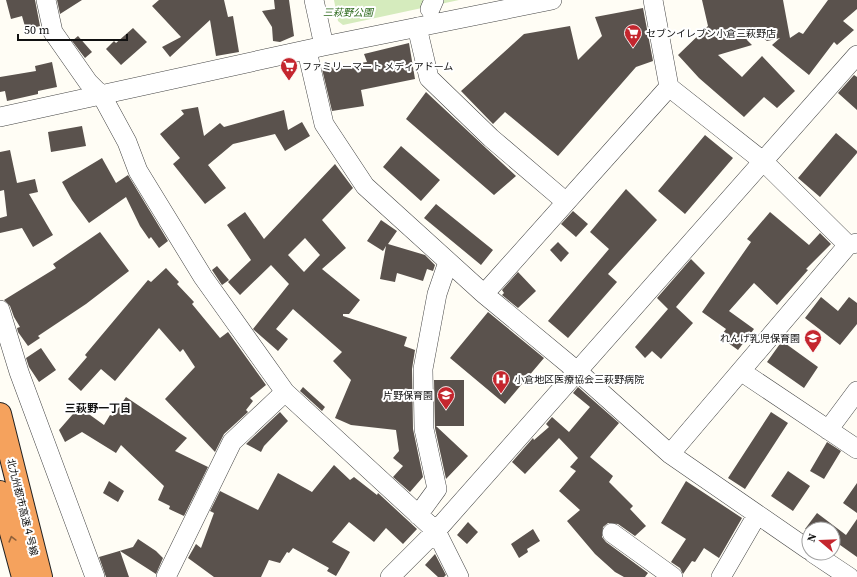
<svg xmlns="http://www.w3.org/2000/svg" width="857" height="577" font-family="'Source Serif 4','Noto Sans JP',serif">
<rect width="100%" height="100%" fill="#fffdf5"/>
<path fill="#d5ebbd" d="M334,0H459L343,25L338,21Z"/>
<path fill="#5a524d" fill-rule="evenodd" d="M6,0H35L40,26L26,30L22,16L11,19Z
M57,0H82L60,14Z
M159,0H224L228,17L233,16L239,52L216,56L210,20L170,57L162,47L181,37L152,6Z
M274,0H289L294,36L280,42L273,41L272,27L262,11L275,9Z
M702,0H783L790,38L799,32L803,34L828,0H857V9L843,21L854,30L837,45L834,42L809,75L772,45L780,38L767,41L755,32L747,40L752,45L718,55L742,77L762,56L795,91L777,108L764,97L744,117L699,78L678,55L708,26Z
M643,8L653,61L636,67L558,156L505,112L493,124L461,91L524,34L570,26L578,60L602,36L595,17Z
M133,28L147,42L121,65L106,49L114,41L116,43Z
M78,36L92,52L85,58L72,41Z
M409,43L415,79L361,90L364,106L332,111L322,69L367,62L364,54Z
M52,62L57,87L38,91V94L7,101L5,91L0,92V77L36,71L35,66Z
M854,75L857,77V110L838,93Z
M426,92L516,176L494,195L406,119Z
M198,107L204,136L220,123L224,127L284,110L288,130L302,122L310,136L285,151L275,134L233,144L208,165L226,188L205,204L173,164L180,158L160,134L184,114L181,110Z
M82,126L86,146L51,152L48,132Z
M836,133L857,151V153L820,197L798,178Z
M705,135L733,158L685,214L658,191Z
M401,146L440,180L421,201L383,167Z
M10,150L17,183L35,179L38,192L29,194L53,235L33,247L22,228L0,233V218L7,216L4,190L0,191V152Z
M102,158L116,183L128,175L168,241L159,248L151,237L149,239L140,226L126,197L89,223L72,200L62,182Z
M335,164L353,188L322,220L346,248L322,269L360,300L349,314H343V316L407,337L404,346L415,350L412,369L413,429L423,477L410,492L393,477L403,466L393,458L399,451L396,430L351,425L335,418L351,380L333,361L342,352L293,309L276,329L288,339L278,351L253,329L289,284L271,265L240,295L228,282L251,260L227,225L245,212L264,239ZM305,238L320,255L304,272L288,255Z
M626,189L657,220L608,274L617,282L568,338L548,321L609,249L590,232Z
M436,204L493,250L481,265L424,218Z
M573,211L588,224L576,237L561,224Z
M770,212L809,245L820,233L831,244L806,269L808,270L777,305L754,283L729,311L754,329L738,350L720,337L726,329L702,312L751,242L747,239Z
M381,220L397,231L388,244L425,255L435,265L433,271L427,269L423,281L397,273L395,282L380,279L386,246L383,251L367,241Z
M100,232L129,271L86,304L38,336L40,338L28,346L18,332L17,328L20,327L14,317L10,306L4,300L56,268L53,264Z
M558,242L569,253L561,262L550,250Z
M691,259L705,273L676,307L693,323L661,359L652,351L645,358L635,347L668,309L657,298Z
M217,266L229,280L222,285L212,270Z
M166,268L179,282L177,284L194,302L192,304L220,338L228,332L266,385L250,398L253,401L246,410L248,412L224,434L215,452L165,399L195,367L183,349L180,352L159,328L115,381L101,369L81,391L68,379L87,357L85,355L148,280L151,282Z
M518,272L536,291L518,308L502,295L504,293L502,290Z
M821,297L838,311L849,297L857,303V324L840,345L805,318Z
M488,312L544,358L505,404L450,358Z
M782,341L818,367L804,388L767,362Z
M41,348L56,370L39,382L29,367L26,358Z
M434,380H464V426H436L468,456L446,479L435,428Z
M303,387L325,407L322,411L300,391Z
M578,387L619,423L590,457L613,476L609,482L633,506L630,509L646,526L635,536L618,524L608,523L603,527L602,537L606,542L648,573L645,577H624L615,572L595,554L567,521L580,510L559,491L576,471L570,467L578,458L559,438L525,474L512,462L533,438L534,440L549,427L546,424L552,417L569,432L590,407L573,393Z
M126,397L187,438L175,451L208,467L184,516L169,509L170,506L158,500L164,486L121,445L116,453L82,432L65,442L59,430L79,407L104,425L110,415L113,416Z
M280,412L288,421L264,446L261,452L246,444Z
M771,412L788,423L745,489L728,478Z
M827,442L841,451L824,479L810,471Z
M334,465L350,480L354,477L377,495L378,493L417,529L403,544L386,528L374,542L349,522L332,542L350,552L336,576L327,571L329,568L293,548L289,553L287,552L280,563L269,560L261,577H214L188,558L196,544L201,548L214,513L210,511L220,491L258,510L278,473L312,492Z
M788,471L810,486L793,511L771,496Z
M109,481L124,491L118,502L103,493Z
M686,481L742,518L719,558L704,548L695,562L692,561L683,574L680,568L671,562L686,539L661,523Z
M857,483V513L843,503Z
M817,513L846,535L857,519V557L833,540V529H805Z
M468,522L478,532L467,544L457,535Z
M533,529L540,541L527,549L528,552L519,558L511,544Z
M138,539L156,551L163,558L156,574L120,551L129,577H106L99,557L133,547Z
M435,554L446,575L444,577H438L425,565Z"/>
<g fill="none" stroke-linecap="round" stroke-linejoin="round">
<g stroke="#444" stroke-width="20">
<path id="minor" d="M46,0L53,32L88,82L102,96L127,142L138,171L203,277L285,392L436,531L459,577
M314,0L324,46
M653,0L669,87L764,162L848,245
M430,9L434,0
M417,27L429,78L491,138L566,202
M307,51L324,124L365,186L484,294L577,371L670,454L809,550
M0,117L324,46L552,0
M484,294L669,87
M0,310L19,372L95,577
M742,372L857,449
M828,430L857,391
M670,454L848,245L857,243
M418,515L437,489L424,429L423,369L437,294L448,262
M612,533L673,577
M813,553L849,577
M166,577L232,442L285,392
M390,577L436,531L857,55
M721,577L757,515"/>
</g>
<g stroke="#222" stroke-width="24">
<path id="highway" d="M0,414L41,577
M0,492L23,577"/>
</g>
<use href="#minor" stroke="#fff" stroke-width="19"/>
<use href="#highway" stroke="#f5a25d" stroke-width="22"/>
</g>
<defs><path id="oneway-chevron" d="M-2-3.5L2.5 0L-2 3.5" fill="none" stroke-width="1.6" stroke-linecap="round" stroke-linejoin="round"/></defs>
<use stroke="#8e613b" href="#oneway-chevron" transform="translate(12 539) rotate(-105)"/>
<defs>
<g id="supermarket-pin" transform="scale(0.9)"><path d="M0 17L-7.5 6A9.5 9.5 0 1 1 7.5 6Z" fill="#c4262e" stroke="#fff"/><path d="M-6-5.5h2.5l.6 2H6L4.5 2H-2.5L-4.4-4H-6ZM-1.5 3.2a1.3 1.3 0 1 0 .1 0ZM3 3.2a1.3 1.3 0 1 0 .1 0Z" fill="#fff"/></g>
<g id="school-pin" transform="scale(0.9)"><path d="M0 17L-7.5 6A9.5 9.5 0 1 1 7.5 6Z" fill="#c4262e" stroke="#fff"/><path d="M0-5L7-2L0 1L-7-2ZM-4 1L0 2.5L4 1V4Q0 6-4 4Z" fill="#fff"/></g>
<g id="hospital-pin" transform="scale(0.9)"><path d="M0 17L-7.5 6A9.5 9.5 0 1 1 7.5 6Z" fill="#c4262e" stroke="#fff"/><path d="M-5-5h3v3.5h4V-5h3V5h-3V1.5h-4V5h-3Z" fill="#fff"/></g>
</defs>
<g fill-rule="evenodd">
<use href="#supermarket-pin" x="633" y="33"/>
<use href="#supermarket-pin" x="289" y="66"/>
<use href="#school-pin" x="813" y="338"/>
<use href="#hospital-pin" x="501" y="379"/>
<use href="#school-pin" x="446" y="395"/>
</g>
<g text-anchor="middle" stroke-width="4" stroke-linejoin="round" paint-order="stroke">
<g font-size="10" font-style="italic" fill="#2f6b1f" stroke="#fff">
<text x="348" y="16">三萩野公園</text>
</g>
<g font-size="10" fill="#111" stroke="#fff" text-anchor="start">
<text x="646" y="37">セブンイレブン小倉三萩野店</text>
<text x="302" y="70">ファミリーマート メディアドーム</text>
<text x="800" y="342" text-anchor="end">れんげ乳児保育園</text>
<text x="514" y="383">小倉地区医療協会三萩野病院</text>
<text x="433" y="399" text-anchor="end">片野保育園</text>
</g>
<g font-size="10" fill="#111" stroke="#fff">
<text transform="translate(23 507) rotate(76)" y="4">北九州都市高速４号線</text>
</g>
<g font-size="11" font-weight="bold" fill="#111" stroke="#fff">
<text x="98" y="412">三萩野一丁目</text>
</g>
</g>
<g transform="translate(821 541) rotate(289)"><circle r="19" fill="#ffffff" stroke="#a0a0a0"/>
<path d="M0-3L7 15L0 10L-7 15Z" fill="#c4262e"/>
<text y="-6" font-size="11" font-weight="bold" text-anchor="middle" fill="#111111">N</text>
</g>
<path d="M18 34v6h109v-6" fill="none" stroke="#111111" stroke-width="2"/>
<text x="24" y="34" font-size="12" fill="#111111" stroke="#ffffff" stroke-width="3" paint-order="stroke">50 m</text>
</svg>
